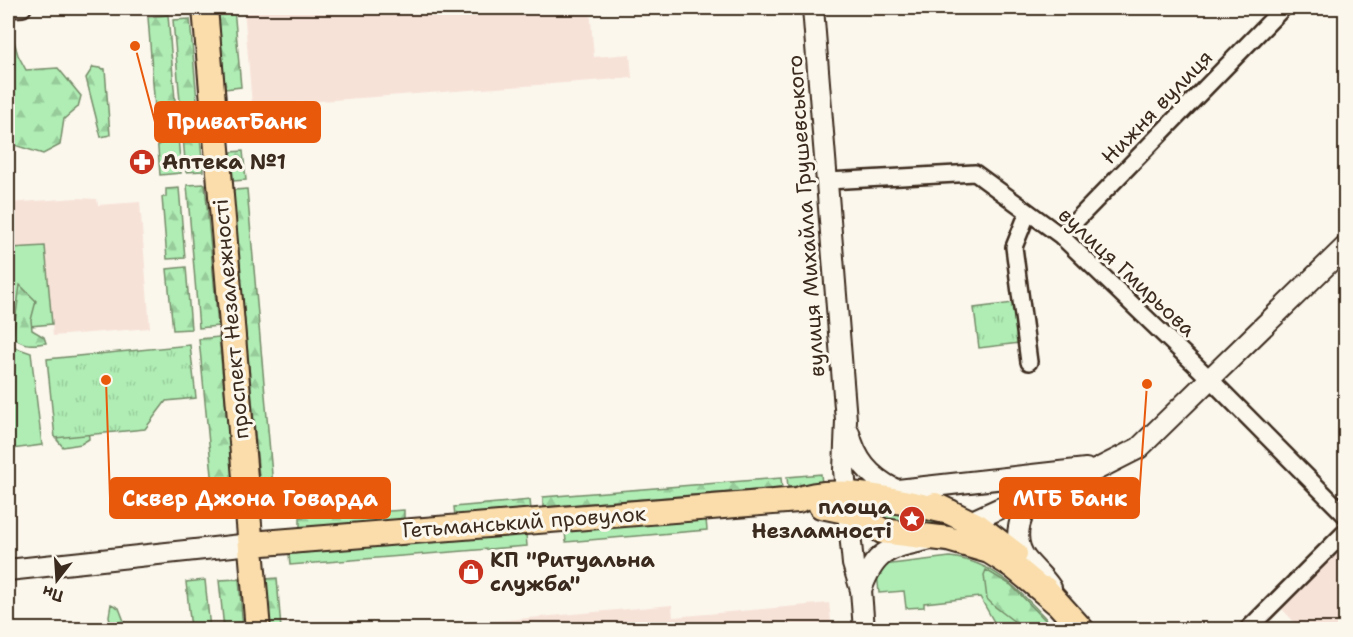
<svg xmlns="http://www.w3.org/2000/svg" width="1353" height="637" font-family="'Shantell Sans',sans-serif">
<defs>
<pattern id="forest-firs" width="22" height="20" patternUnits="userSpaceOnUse" patternTransform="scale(1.5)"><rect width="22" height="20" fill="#afedb4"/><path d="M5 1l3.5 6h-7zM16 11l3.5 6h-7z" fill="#97cb9a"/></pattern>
<pattern id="park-tufts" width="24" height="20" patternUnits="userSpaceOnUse" patternTransform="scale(1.5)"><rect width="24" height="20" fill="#afedb4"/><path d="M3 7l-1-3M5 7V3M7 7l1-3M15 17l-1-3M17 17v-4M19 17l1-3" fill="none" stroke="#97cb9a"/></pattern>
</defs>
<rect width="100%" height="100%" fill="#fbf7ec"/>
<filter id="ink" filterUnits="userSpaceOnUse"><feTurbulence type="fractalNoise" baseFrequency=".0167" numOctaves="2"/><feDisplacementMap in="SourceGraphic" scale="12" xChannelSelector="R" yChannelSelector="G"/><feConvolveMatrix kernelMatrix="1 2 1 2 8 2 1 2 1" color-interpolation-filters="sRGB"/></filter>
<g filter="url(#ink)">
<path fill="#f7e2d8" d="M244,8H590L594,57L630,54L632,78L252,106Z
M77,198L97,199L98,205L140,202L150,328L53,336L45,246L11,248L13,265H8V203Z
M1345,541V629H1301L1280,607Z
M829,603L832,629L473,630L472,623L672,605L673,617Z"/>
<path fill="#afedb4" stroke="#758c69" stroke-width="1.5" d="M45,246L52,324L19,327L8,338V265H13L11,248Z
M8,345L31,353L42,445L12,449L8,408Z
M874,507L949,524L946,528L884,521L872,512Z
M706,519L707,530L566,542L565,531Z
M526,534L527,546L290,565L289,554Z
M950,557C998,562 1025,597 1056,629H998L980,597L924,603V607L906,608L904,591L879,593L877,573L883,565Z"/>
<path fill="url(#forest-firs)" stroke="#758c69" stroke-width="1.5" d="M218,8H234L241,87L225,89Z
M168,15L181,173L160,175L148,17Z
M190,19L203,171L186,172L173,20Z
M8,38H13L18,55L26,70L58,68L81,96L78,107L64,119L60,145L43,154L8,143Z
M93,67L105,69L110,135L101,137L86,78Z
M243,151L246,180L233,181L231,152Z
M205,184L218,326L199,328L187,185Z
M179,188L185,258L167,259L162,197H166V189Z
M247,189L275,509L262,510L233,190Z
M186,267L191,329L173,330L167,269Z
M20,285L36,301L31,320L32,330L44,337L46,343C33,345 23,346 13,337Z
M219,337L236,515L216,517L199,339Z
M88,428L89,439L81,444L63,447L57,440L59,429Z
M821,474L822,484L788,487L787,477Z
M781,478L782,488L543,507V497Z
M530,500L531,510L455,516L454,507Z
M404,510V521L300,528V517Z
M986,570L1011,585L1054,629H1024L994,606L987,599L984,575Z
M277,578L281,629H270L266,579Z
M239,579L243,629H224L219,580Z
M205,580L210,629H191L186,582Z
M111,604L119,608L127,629H111L109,616Z"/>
<path fill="url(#park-tufts)" stroke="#758c69" stroke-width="1.5" d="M1013,303L1019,343L979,348L974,308Z
M190,345L196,398L166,401L145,429L55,438L47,359Z"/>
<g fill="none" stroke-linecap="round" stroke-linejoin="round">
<g stroke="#3b2a1e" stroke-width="20">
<path id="minor" d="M8,9L23,8
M828,181L975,173L1061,236L1211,380L1346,516
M1028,212L1014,247L1029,362
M1061,236L1283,8
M1247,630L1346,531"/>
</g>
<g stroke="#3b2a1e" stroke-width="24">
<path id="tertiary" d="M813,8L846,420L844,470L853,564L861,590L864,630
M849,433C856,460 869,476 894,489
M871,493L1086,469
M1037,493C1021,510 1010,538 1026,559C1034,569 1044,577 1051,588
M970,522L1038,491L1076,480L1139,448L1346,246
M8,570L251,544
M861,590C875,551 888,548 927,540"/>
</g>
<g stroke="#3b2a1e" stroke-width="28">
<path id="primary" d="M205,8L258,630
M935,505L978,526L1015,554
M821,506L855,513L882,531L948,539L989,551L1013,566L1056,602
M251,544L798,500C835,483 910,504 950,512
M1045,589L1082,630"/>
</g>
<use href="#minor" stroke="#fbf7ec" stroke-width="15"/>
<use href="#tertiary" stroke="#fbf7ec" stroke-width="20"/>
<use href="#primary" stroke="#faddab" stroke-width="24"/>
</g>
</g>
<defs>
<g id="pharmacy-disc" transform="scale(1.35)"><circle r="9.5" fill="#c8321e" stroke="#fbf7ec"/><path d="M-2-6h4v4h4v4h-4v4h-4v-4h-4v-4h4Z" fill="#fff"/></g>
<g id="sight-disc" transform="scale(1.35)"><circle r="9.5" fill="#c8321e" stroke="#fbf7ec"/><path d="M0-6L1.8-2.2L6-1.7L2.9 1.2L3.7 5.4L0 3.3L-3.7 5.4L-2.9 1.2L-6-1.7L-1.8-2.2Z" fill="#fff"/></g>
<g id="shop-disc" transform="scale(1.35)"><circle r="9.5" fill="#c8321e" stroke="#fbf7ec"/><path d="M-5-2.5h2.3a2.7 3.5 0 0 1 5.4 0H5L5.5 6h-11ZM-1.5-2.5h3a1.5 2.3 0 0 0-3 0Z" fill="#fff"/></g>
</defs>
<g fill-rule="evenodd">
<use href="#pharmacy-disc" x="142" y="162"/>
<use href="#sight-disc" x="912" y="519"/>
<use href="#shop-disc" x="471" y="572"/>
</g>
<g text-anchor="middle" stroke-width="6" stroke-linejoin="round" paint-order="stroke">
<g font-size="21" fill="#3b2a1e" stroke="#fbf7ec">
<text transform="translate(1157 107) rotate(-46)" y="7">Нижня вулиця</text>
<text transform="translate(806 216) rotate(-94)" y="7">вулиця Михайла Грушевського</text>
<text transform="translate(1127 272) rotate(43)" y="7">вулиця Гмирьова</text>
<text transform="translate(231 319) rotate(-95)" y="7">проспект Незалежності</text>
<text transform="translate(524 522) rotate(-4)" y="7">Гетьманський провулок</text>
</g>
<g font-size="21" font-weight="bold" fill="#3b2a1e" stroke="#fbf7ec" text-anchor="start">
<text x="162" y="169">Аптека №1</text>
<text x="892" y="514" text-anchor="end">площа<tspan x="892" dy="24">Незламності</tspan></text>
<text x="490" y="567">КП "Ритуальна<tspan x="490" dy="24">служба"</tspan></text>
</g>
</g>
<path fill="none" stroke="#e8590c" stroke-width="2" d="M135 46L155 122M106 380L110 498M1147 384L1139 498"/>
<g fill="#e8590c" stroke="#fbf7ec" stroke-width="2">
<circle cx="135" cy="46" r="6"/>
<circle cx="106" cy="380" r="6"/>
<circle cx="1147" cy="384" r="6"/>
</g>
<g fill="#e8590c" stroke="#e8590c" stroke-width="2">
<rect x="155" y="102" width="165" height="40" rx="6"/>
<rect x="110" y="478" width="280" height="40" rx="6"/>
<rect x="1000" y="478" width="139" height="40" rx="6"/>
</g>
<g font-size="22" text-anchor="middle" font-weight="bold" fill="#fff">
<text x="237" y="129">ПриватБанк</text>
<text x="250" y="506">Сквер Джона Говарда</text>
<text x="1070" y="506">МТБ Банк</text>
</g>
<rect width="1353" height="637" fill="none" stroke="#fbf7ec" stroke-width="30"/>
<rect x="15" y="15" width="1323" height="607" fill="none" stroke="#3b2a1e" stroke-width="2" filter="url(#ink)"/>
<g transform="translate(57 580) rotate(197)" stroke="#fbf7ec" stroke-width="4.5" paint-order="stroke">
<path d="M0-4.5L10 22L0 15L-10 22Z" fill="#3b2a1e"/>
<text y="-9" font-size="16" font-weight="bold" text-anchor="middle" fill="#3b2a1e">Пн</text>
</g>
</svg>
